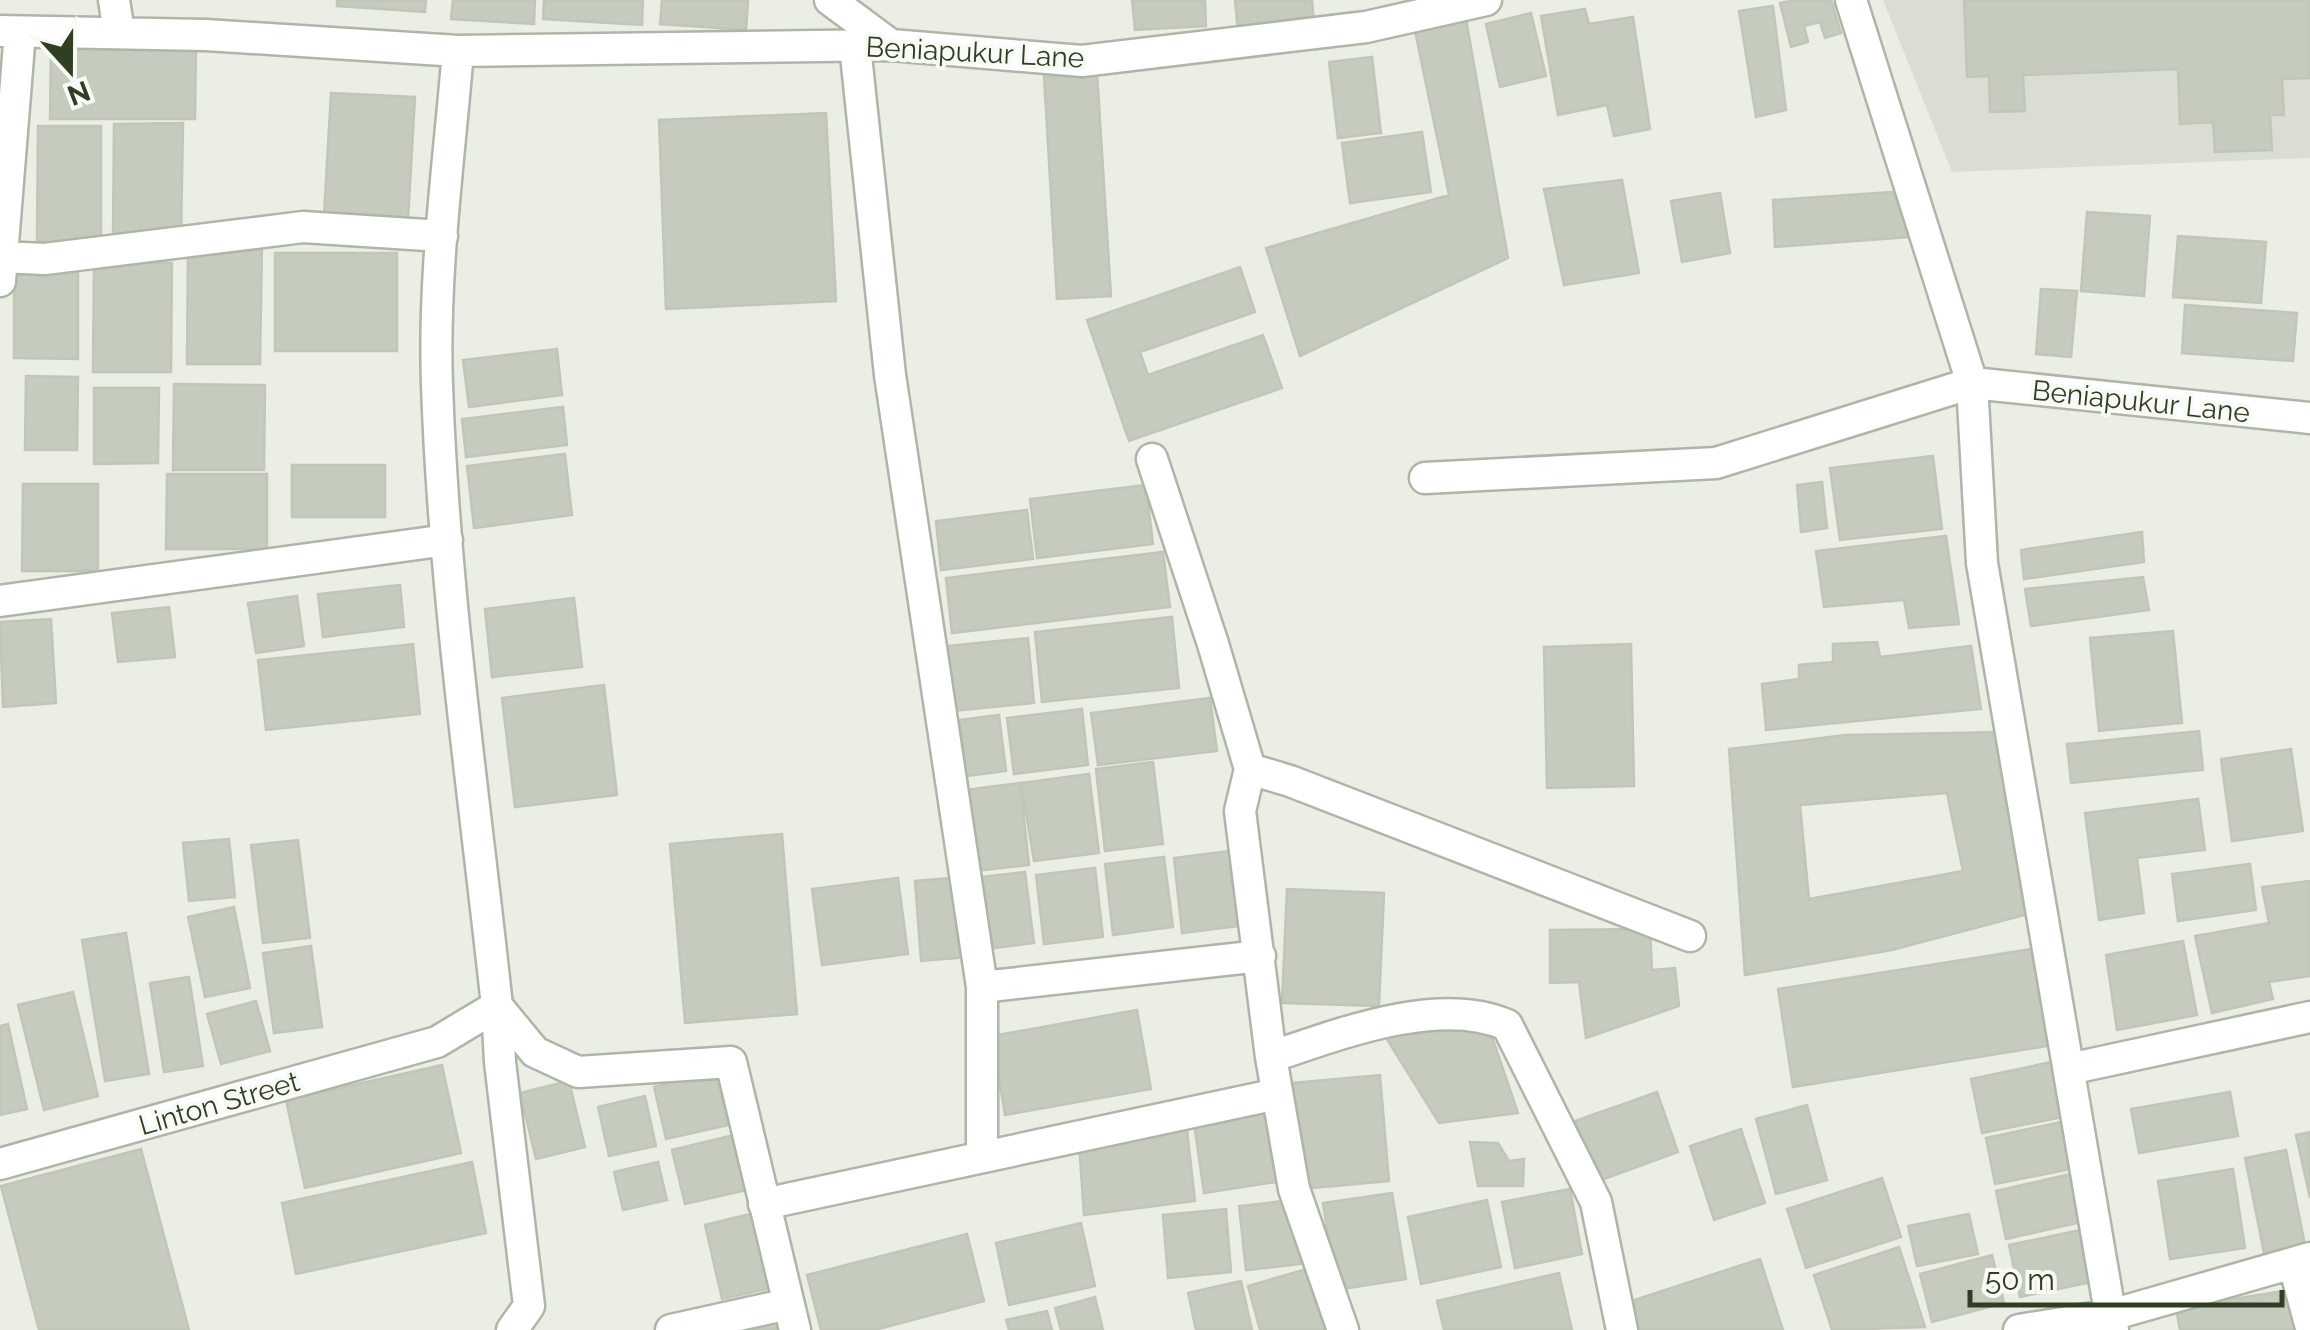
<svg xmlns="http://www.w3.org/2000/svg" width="2310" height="1330" font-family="Raleway,sans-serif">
<rect width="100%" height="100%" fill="#eaeee5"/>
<path fill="#d9ddd3" d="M1883,0H2310V158L1952,172Z"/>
<path fill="#c5cbbd" stroke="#c0c7b7" stroke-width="2.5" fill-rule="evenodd" d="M337,0H426L425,12L337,6Z
M453,0H535L534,24L451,19Z
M544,0H643L642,25L543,19Z
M662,0H748L746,30L660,24Z
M1132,0H1205L1206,26L1135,30Z
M1235,0H1312L1314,22L1238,32Z
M1796,0H1831L1841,33L1825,38L1820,22L1804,26L1808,42L1791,47L1780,3Z
M1964,0H2310V78L2282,79L2284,115H2270L2272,150L2215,152L2213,122L2180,124L2178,69L2023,75L2025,111L1990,112L1989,76L1967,77Z
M1773,6L1786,110L1756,117L1739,11Z
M1585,9L1589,24L1633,17L1650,129L1614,136L1607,105L1558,115L1541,16Z
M1531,13L1546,76L1500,87L1486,24Z
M1466,19L1508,258L1300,356L1266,248L1449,195L1415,31Z
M51,45H196L195,119H50Z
M1372,57L1381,133L1338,138L1329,62Z
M1097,73L1111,296L1057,299L1044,76Z
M331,93L415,97L408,219L324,215Z
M826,113L836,301L666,309L659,120Z
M183,123L181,239H113L114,124Z
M38,126H101V241H37Z
M1422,132L1431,192L1350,203L1342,143Z
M1622,180L1639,273L1564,285L1544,189Z
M1906,191L1909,237L1775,247L1773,200Z
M1720,193L1730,253L1682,262L1671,201Z
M2087,212L2150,216L2144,296L2081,291Z
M2178,236L2266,242L2261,303L2173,297Z
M188,245H262L260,364H187Z
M275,253H397V351H275Z
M94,262L172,263L171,372H93Z
M1240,267L1255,312L1140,352L1148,375L1263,335L1282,388L1129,441L1087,320Z
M14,271H78V359L14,358Z
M2041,289L2077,291L2071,357L2036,354Z
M2185,305L2297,313L2293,361L2182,353Z
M557,349L562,395L469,407L463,360Z
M26,376L78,377L77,450H25Z
M174,384L265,385L264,470H173Z
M94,388H159L158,463L94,464Z
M563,407L567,445L466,457L462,419Z
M565,454L572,515L474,528L467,466Z
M1933,456L1942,529L1840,540L1830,468Z
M292,465H385V517H292Z
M167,474H267V549H166Z
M1822,482L1827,528L1801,532L1797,485Z
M23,484H98V571H22Z
M1146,485L1153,544L1037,558L1030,499Z
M1027,510L1033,559L941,570L936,521Z
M2142,532L2144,562L2024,579L2021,550Z
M1946,536L1959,624L1909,628L1904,600L1824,607L1816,551Z
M1163,552L1170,607L952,633L946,578Z
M2143,577L2149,610L2031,626L2025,589Z
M400,585L404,627L323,637L318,594Z
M297,596L304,646L256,653L248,603Z
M574,598L582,667L492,677L485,609Z
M169,607L175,657L118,662L112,613Z
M1172,617L1179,688L1042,702L1035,632Z
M51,619L56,703L3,707L0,622Z
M2173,631L2182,723L2099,731L2090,638Z
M1028,638L1034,703L953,711L946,646Z
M1877,642L1880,657L1971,646L1981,709L1766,730L1762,684L1799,679V665L1833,662V644Z
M413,644L420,714L266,730L258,660Z
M1631,644L1634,786L1547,788L1544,647Z
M604,685L617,795L515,807L502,698Z
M1210,698L1217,751L1098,765L1091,713Z
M1082,709L1088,765L1014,774L1007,718Z
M999,715L1006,771L966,776L959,720Z
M2199,731L2203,770L2071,783L2067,744Z
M2002,732L2036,912L1892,950L1745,975L1729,749L1846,735ZM1947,793L1963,871L1809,899L1800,805Z
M2291,749L2303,831L2232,841L2221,759Z
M1153,762L1163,844L1105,851L1096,769Z
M1089,774L1099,853L1034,861L1021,783Z
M1020,783L1029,865L973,871L964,790Z
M2198,799L2205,850L2137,858L2144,913L2099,920L2085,813Z
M782,834L797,1014L685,1023L670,844Z
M229,839L235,897L189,901L183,843Z
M298,840L310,938L263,943L251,845Z
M1238,850L1247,925L1182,933L1174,858Z
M1164,857L1173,927L1113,935L1105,864Z
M2250,864L2256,910L2178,921L2172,874Z
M1095,868L1103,937L1044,944L1036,875Z
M1025,872L1034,943L980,950L972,878Z
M961,877L968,957L921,961L915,881Z
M898,878L908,954L822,965L812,889Z
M2310,881V976L2269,982L2273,999L2212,1013L2195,936L2269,923L2262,887Z
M1287,889L1384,893L1379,1006L1282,1003Z
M234,907L250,988L205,997L188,917Z
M1650,929L1652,970L1675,968L1679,1006L1586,1038L1579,982L1550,983V930Z
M126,933L149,1074L105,1081L82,940Z
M2183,941L2197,1015L2117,1030L2106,955Z
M311,946L322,1027L274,1033L263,953Z
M2038,948L2053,1045L1793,1087L1778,989Z
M189,977L203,1066L164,1072L150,983Z
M73,992L98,1096L44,1110L18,1005Z
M256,1001L270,1051L221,1064L207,1014Z
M1137,1010L1151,1089L1005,1115L992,1036Z
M8,1024L27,1109L0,1115V1026Z
M1489,1028L1518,1113L1439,1123L1383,1033Z
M2056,1061L2068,1116L1982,1133L1971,1079Z
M442,1065L461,1153L305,1188L286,1100Z
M716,1071L728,1125L666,1139L654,1087Z
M1380,1075L1389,1181L1303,1189L1293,1083Z
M569,1081L585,1147L536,1159L520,1093Z
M1657,1092L1678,1152L1596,1182L1575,1121Z
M2230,1092L2238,1136L2139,1153L2131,1109Z
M645,1096L656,1146L609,1156L598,1107Z
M1807,1105L1827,1180L1776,1194L1756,1119Z
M1279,1110L1289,1180L1204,1193L1194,1123Z
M2066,1121L2076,1168L1995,1184L1986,1138Z
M1741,1129L1765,1203L1714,1220L1690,1146Z
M1187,1130L1195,1201L1084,1215L1079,1143Z
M2310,1132V1198L2296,1135Z
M738,1134L751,1189L685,1204L672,1150Z
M1470,1142L1498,1143L1509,1161L1524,1159L1523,1186H1478Z
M141,1149L189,1330H39L1,1186Z
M2286,1150L2305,1245L2264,1253L2245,1158Z
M472,1162L486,1233L296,1274L282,1203Z
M658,1162L667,1200L623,1210L614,1172Z
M2233,1169L2245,1248L2170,1259L2158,1181Z
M2075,1173L2086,1221L2006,1239L1996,1191Z
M1882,1178L1901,1237L1806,1268L1787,1209Z
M1570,1189L1582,1254L1515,1268L1502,1202Z
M1392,1193L1406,1279L1336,1290L1323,1203Z
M1294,1200L1301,1264L1246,1270L1239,1206Z
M1487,1200L1501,1267L1421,1284L1408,1217Z
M1226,1209L1231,1272L1168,1278L1163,1215Z
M758,1212L775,1287L722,1299L705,1225Z
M1969,1214L1978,1254L1917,1266L1908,1226Z
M1081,1223L1095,1286L1009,1305L996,1243Z
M2085,1229L2096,1281L2020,1297L2009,1245Z
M967,1234L984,1301L875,1330H821L807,1275Z
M1899,1247L1925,1327L1832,1330L1814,1275Z
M1992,1255L2004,1303L1932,1322L1920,1274Z
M1760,1259L1783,1330H1637L1628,1302Z
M1317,1266L1335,1330H1260L1248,1286Z
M1559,1273L1572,1330H1444L1437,1301Z
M1241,1281L1252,1330H1196L1188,1293Z
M2290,1290L2296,1330H2180L2176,1308Z
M1095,1297L1103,1330H1061L1055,1308Z
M1047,1311L1052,1330H1009L1006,1320Z
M783,1318L786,1330H729Z"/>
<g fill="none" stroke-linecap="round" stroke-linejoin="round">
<g stroke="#aeb6a7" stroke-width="35">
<path id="minor" d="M114,0L119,33
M830,0L891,45
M1851,0L1972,383L1982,563L2113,1330
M0,31L206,35L458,51L891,45L1082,61L1366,27L1486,0
M855,46L890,375L982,987V1157
M0,257L45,259L303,227L442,236
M0,281L20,32
M1152,459L1213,644L1250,769L1240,811L1271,1057L1294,1189L1343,1330
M1425,478L1716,463L1972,383L2310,418
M0,601L447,540
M1250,769L1290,781L1690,936
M982,987L1260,956
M497,1006L535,1052L578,1072L731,1062L795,1330
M497,1006L500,1062L529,1306L512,1330
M1271,1057C1339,1034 1439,995 1507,1025L1596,1202L1622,1330
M2069,1069L2310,1017
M0,1164L437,1042L497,1006C475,800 444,593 437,385C433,274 449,161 458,51
M764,1204L1277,1094
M2294,1265L2310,1324
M671,1330L788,1304
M2019,1330L2111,1315L2310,1258"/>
</g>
<use href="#minor" stroke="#fff" stroke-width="30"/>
</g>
<g text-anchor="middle" stroke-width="8" stroke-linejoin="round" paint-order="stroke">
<g font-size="28" fill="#303f24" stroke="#f8faf5">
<text transform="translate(975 52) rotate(3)" y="10">Beniapukur Lane</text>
<text transform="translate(2141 401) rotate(6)" y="10">Beniapukur Lane</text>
<text transform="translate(219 1103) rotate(-16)" y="10">Linton Street</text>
</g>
</g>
<g transform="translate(70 70) rotate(159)" stroke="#f8faf5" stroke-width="8" paint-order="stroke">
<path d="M0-8L18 38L0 25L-18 38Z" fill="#303f24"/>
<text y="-15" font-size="28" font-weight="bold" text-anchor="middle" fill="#303f24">N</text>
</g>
<path d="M1970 1290v15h312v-15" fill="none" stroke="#303f24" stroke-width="5"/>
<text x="1985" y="1290" font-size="30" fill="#303f24" stroke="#f8faf5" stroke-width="8" paint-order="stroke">50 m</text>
</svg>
